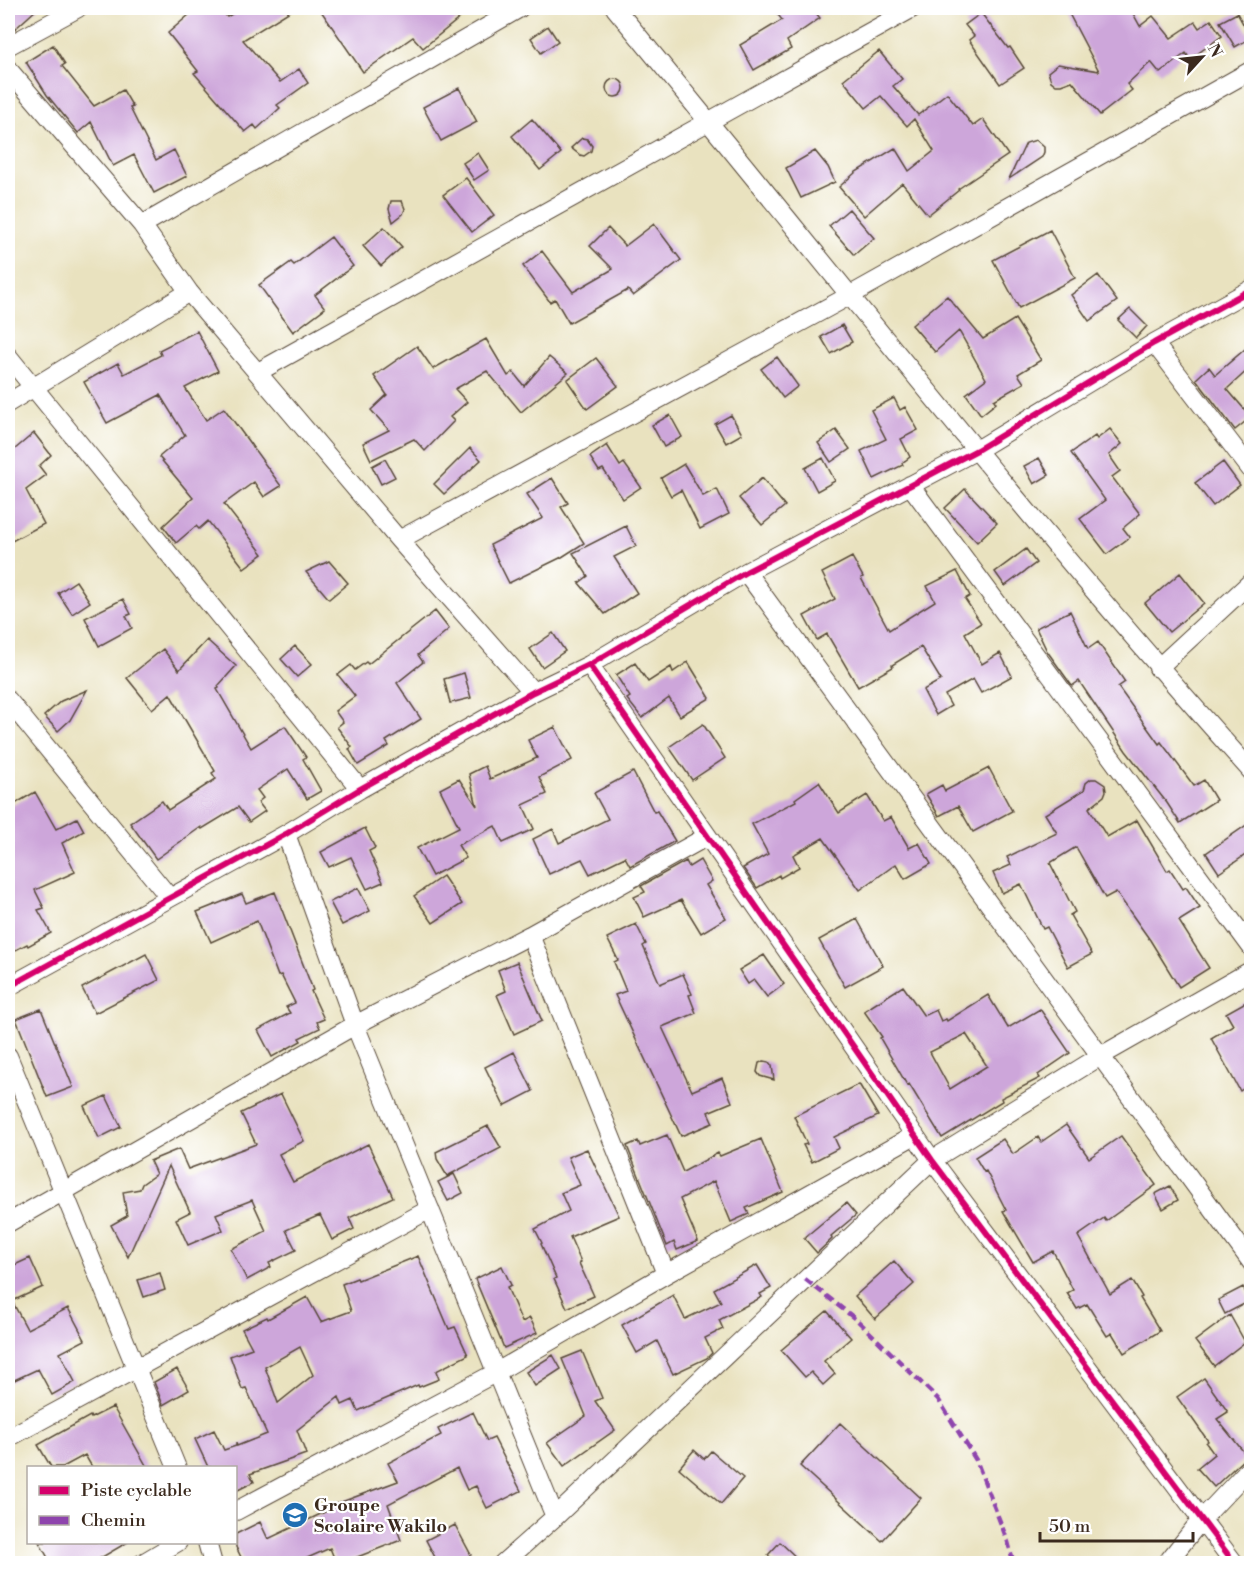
<svg xmlns="http://www.w3.org/2000/svg" width="1259" height="1571" font-family="'Libre Bodoni',serif">
<rect width="100%" height="100%" fill="#fff"/>
<filter id="ink" filterUnits="userSpaceOnUse"><feTurbulence type="fractalNoise" baseFrequency=".0167" numOctaves="2"/><feDisplacementMap in="SourceGraphic" scale="12" xChannelSelector="R" yChannelSelector="G"/><feConvolveMatrix kernelMatrix="1 2 1 2 8 2 1 2 1" color-interpolation-filters="sRGB"/></filter>
<filter id="wash" filterUnits="userSpaceOnUse"><feTurbulence type="fractalNoise" baseFrequency=".008" numOctaves="4" result="noise"/><feDisplacementMap in="SourceGraphic" scale="24" xChannelSelector="R" yChannelSelector="G"/><feGaussianBlur stdDeviation="1.35" result="paint"/><feColorMatrix in="noise" values="0 0 0 0 0 0 0 0 0 0 0 0 0 0 0 0 0 1.4 0 .05"/><feComposite in="paint" operator="in"/></filter>
<g filter="url(#wash)">
<rect width="100%" height="100%" fill="#e9e2bf"/>
<g id="blocks">
<path fill="#cda6da" fill-rule="evenodd" d="M8,8H38L15,29L8,33Z
M197,8H220L227,17L242,8H295L243,40L280,82L299,69L308,83L277,105L280,108L257,129L254,125L245,132L194,73L198,71L168,33Z
M319,8H472L423,48L413,37L363,72Z
M773,8H812L820,18L787,41L791,49L754,70L740,45L782,20Z
M1066,8H1130L1140,26L1153,16L1171,38L1195,22L1199,28L1211,20L1222,36L1190,59L1186,53L1160,73L1151,62L1127,84L1132,90L1100,115L1072,81L1061,85H1056L1051,81L1048,72L1058,64L1099,71Z
M981,13L1008,48L1010,47L1024,68L1000,84L969,40L974,36L965,25Z
M1237,13L1251,38L1235,47L1220,22Z
M548,26L558,41L541,53L531,38Z
M53,45L65,64L62,66L94,106L123,90L133,107L130,108L156,160L174,150L187,176L154,193L134,155L113,166L91,122L78,133L47,95L26,62Z
M879,51L902,79L893,86L918,115L947,93L973,126L983,119L1008,155L958,189L959,190L928,215L902,183L864,216L839,187L856,172L895,148L909,171L934,151L914,119L907,126L881,96L866,108L843,80Z
M606 88a9 9 0 1 1 18 0a9 9 0 1 1-18 0Z
M459,88L477,122L441,141L423,107Z
M532,119L561,153L540,170L512,136Z
M582,138L587,139L592,146L591,151L584,156L580,155L571,148Z
M1036,140L1044,147V152L1042,157L1009,179L1026,143Z
M815,151L828,167L835,182L801,198L786,168Z
M478,153L489,170L474,180L463,163Z
M466,178L494,215L472,232L443,195Z
M391,201H402L405,209L403,214L393,222L389,209Z
M849,209L874,238L854,255L829,226Z
M654,224L681,260L633,296L628,290L569,323L555,299L550,302L523,266L542,251L573,292L613,269L590,246L608,228L625,246Z
M384,227L402,247L381,266L363,246Z
M1050,230L1075,278L1019,308L993,260Z
M331,237L353,266L315,295L325,308L293,332L259,285L291,262L294,265Z
M1098,275L1117,301L1089,321L1071,295Z
M947,296L983,339L1015,319L1041,360L1018,374L1024,383L994,400L996,403L981,415L966,394L986,379L959,331L935,352L912,325Z
M1130,309L1147,326L1136,338L1118,320Z
M842,325L852,342L831,354L821,337Z
M197,331L218,371L185,388L206,420L224,408L281,486L264,497L254,482L224,504L263,554L244,568L208,521L199,529L196,526L176,543L163,526L193,498L159,457L185,435L160,395L107,423L84,382L118,363L124,374L161,355L159,350Z
M486,339L508,376L513,372L524,386L549,357L568,373L521,412L487,371L455,389L467,402L450,417L454,421L425,451L414,439L371,460L363,443L389,430L371,410L387,395L374,376L417,346L433,369Z
M1251,344V367L1227,389L1251,417L1235,430L1196,379L1209,367L1215,375Z
M777,357L798,386L783,398L761,369Z
M596,358L618,386L587,409L567,380Z
M894,398L900,410L905,407L918,430L901,439L910,457L902,463L903,465L874,479L861,451L886,439L871,410Z
M670,415L682,437L664,447L652,425Z
M731,415L742,434L726,443L715,424Z
M1110,429L1122,444L1109,455L1120,471L1112,477L1140,514L1123,528L1130,537L1107,554L1080,519L1105,500L1071,453L1095,436L1097,439Z
M836,430L850,449L831,462L818,443Z
M34,433L51,455L39,466L46,475L26,490L44,524L8,543V455Z
M607,445L620,466L624,463L641,487L623,499L603,469L599,471L590,457Z
M470,448L481,460L444,494L434,484Z
M823,458L835,481L817,491L805,468Z
M1039,458L1049,475L1034,484L1024,466Z
M385,459L395,477L381,484L372,466Z
M1223,462L1240,485L1213,506L1195,483Z
M684,464L703,496L717,489L729,514L700,529L681,490L671,496L661,478Z
M552,478L568,503L561,507L584,543L562,557L509,583L490,545L543,518L527,494Z
M762,478L785,506L762,525L739,498Z
M965,489L997,523L977,542L945,508Z
M626,526L636,546L614,557L637,593L605,614L579,583L588,576L573,553Z
M1026,549L1036,563L1005,586L995,572Z
M852,557L863,577L861,578L889,630L935,601L927,586L957,571L970,596L965,599L981,623L965,633L979,659L982,664L1000,653L1012,676L981,693L973,679L945,695L951,706L936,715L923,690L941,680L921,647L892,665L893,667L858,687L827,634L817,640L804,616L835,599L822,573Z
M329,561L348,583L329,599L306,572Z
M1180,573L1204,603L1169,632L1145,603Z
M76,581L90,602L72,614L58,593Z
M123,599L131,614L126,616L132,628L99,646L85,618Z
M435,611L449,629L418,655L423,662L397,683L421,719L386,741L389,746L358,765L349,749L352,747L337,727L343,722L335,711L355,696L338,675L351,665L355,670L366,662L368,664Z
M1070,611L1088,649L1098,642L1125,682L1118,687L1159,744L1161,742L1194,786L1204,780L1216,800L1180,823L1167,803L1126,751L1079,681L1072,686L1047,651L1036,628Z
M553,633L565,651L542,667L530,649Z
M207,640L236,666L218,686L219,688L217,689L251,748L285,726L306,757L303,759L321,791L307,799L288,769L257,790L263,798L258,802L265,811L249,822L238,807L202,829L201,827L156,859L130,823L162,801L168,810L216,779L212,773L215,771L170,694L152,709L127,678L163,649L179,670Z
M295,646L312,664L297,677L281,659Z
M688,662L710,698L680,716L669,698L642,718L627,699L630,697L616,675L635,663L648,682L671,667L673,672Z
M464,673L471,698L450,703L444,679Z
M87,690L70,720L58,731L44,716L61,701Z
M703,724L725,758L692,780L669,747Z
M555,727L572,760L539,777L547,794L523,805L534,829L503,843L495,826L458,845L466,858L432,876L417,848L459,827L440,789L459,779L477,806L469,774L485,766L490,779L537,758L528,740Z
M989,768L1012,811L973,832L958,806L939,816L926,794L942,785L945,791Z
M633,772L654,812L657,811L675,841L630,866L625,857L590,874L582,859L549,874L533,839L553,829L559,843L608,819L594,793Z
M1091,779H1096L1105,785L1106,791L1104,796L1089,808L1107,837L1137,820L1167,871L1170,869L1183,889L1186,887L1200,908L1179,921L1209,968L1179,987L1150,940L1116,892L1105,898L1076,847L1050,863L1075,912L1070,915L1092,954L1068,967L1047,927L1043,929L1021,884L1002,893L993,873L1011,865L1007,857L1057,833L1045,814L1084,790L1086,783Z
M819,782L839,813L867,795L883,821L891,817L909,848L919,843L931,864L905,879L896,864L860,890L823,838L793,855L799,867L780,878L779,875L757,888L743,868L768,854L752,824L796,801L795,799Z
M35,792L56,829L77,818L84,831L62,843L75,872L35,890L44,908L38,910L51,933L28,946L27,944L8,954V808Z
M1251,822V851L1219,873L1206,853Z
M365,828L375,848L369,851L383,882L367,889L351,857L329,867L321,852Z
M700,860L712,881L706,885L726,918L701,933L681,900L644,917L634,897L645,892L641,886L686,861L689,867Z
M443,876L462,904L433,923L414,896Z
M358,888L370,911L342,925L330,902Z
M275,892L313,990L311,991L324,1019L317,1022L320,1028L299,1038L301,1041L272,1057L258,1030L290,1013L286,1007L295,1003L281,975L278,976L257,921L211,942L197,912L242,894L246,903Z
M857,919L883,966L845,987L819,940Z
M636,924L646,944L643,946L660,984L683,974L692,994L689,995L696,1013L662,1027L692,1091L722,1078L732,1102L708,1112L713,1123L681,1136L615,995L626,991L614,962L618,960L607,938Z
M146,954L159,980L95,1013L82,988Z
M764,955L784,984L767,997L754,980L748,984L739,970Z
M517,962L542,1021L514,1034L497,995L506,991L498,970Z
M903,986L924,1016L936,1010L941,1021L946,1019L947,1021L988,995L1008,1028L1040,1009L1070,1053L1038,1075L1040,1078L1001,1098L1002,1101L942,1138L909,1084L907,1085L880,1038L882,1037L864,1011ZM966,1034L987,1066L950,1089L930,1052Z
M1251,999V1083L1240,1091L1211,1038L1233,1025L1226,1013Z
M41,1009L73,1087L47,1097L16,1019Z
M514,1052L533,1091L504,1106L485,1067Z
M764,1061L769,1062L772,1066L774,1080L760,1076L757,1072L759,1063Z
M859,1084L878,1116L834,1137L839,1148L812,1162L803,1145L807,1144L794,1116Z
M281,1094L304,1141L279,1154L293,1182L368,1144L393,1197L349,1218L354,1229L332,1240L320,1215L286,1230L296,1250L269,1263L271,1267L247,1280L231,1249L266,1231L252,1200L216,1214L223,1230L188,1245L176,1219L190,1212L169,1166L128,1257L111,1225L127,1216L123,1192L140,1189L142,1184L156,1174L150,1161L179,1149L188,1169L256,1144L241,1113Z
M106,1096L121,1127L99,1138L84,1106Z
M1066,1125L1089,1158L1121,1136L1156,1185L1106,1221L1104,1218L1078,1236L1110,1294L1132,1280L1142,1297L1140,1298L1160,1331L1124,1353L1112,1333L1107,1336L1087,1304L1077,1309L1067,1293L1073,1290L1053,1251L1033,1262L1003,1211L1006,1210L986,1171L984,1172L975,1157L1003,1139L1013,1154L1038,1137L1041,1142Z
M488,1126L501,1148L447,1176L437,1159L436,1152Z
M667,1135L683,1172L718,1153L720,1156L761,1139L783,1192L746,1208L749,1214L731,1222L714,1181L680,1199L698,1241L677,1250L674,1242L667,1246L627,1146L638,1141L640,1146Z
M587,1149L619,1216L570,1237L581,1262L579,1263L594,1296L567,1308L554,1279L556,1278L541,1244L542,1243L535,1229L569,1211L561,1193L580,1185L568,1157Z
M454,1174L463,1193L448,1201L438,1182Z
M1170,1186L1178,1200L1163,1209L1155,1194Z
M846,1203L856,1215L831,1236L832,1239L817,1253L804,1238Z
M418,1256L449,1329L455,1327L468,1355L436,1371L439,1379L419,1387L418,1385L358,1411L353,1400L342,1405L339,1397L297,1430L306,1454L250,1474L254,1482L236,1491V1467H208L195,1439L214,1430L224,1450L236,1446V1443L237,1446L267,1434L246,1388L242,1389L230,1356L252,1348L242,1329L267,1317L268,1319L307,1297L321,1322L351,1311L342,1284L357,1278L358,1280ZM300,1347L313,1375L278,1403L265,1367Z
M30,1258L43,1287L12,1301L27,1329L68,1308L85,1340L60,1353L75,1382L52,1395L38,1369L8,1383V1268Z
M894,1261L914,1284L875,1319L855,1296Z
M757,1265L771,1288L760,1294L762,1297L719,1320L723,1329L705,1338L712,1353L707,1358L673,1374L657,1341L637,1353L622,1325L673,1295L685,1319L721,1302L714,1289Z
M502,1266L511,1285L507,1287L522,1322L530,1318L537,1333L504,1348L475,1279Z
M160,1273L165,1290L144,1297L138,1280Z
M1243,1287L1250,1301L1225,1314L1218,1300Z
M827,1311L851,1338L824,1361L835,1374L823,1385L811,1372L805,1377L781,1350Z
M1230,1315L1245,1342L1214,1366L1195,1341Z
M582,1351L602,1398L595,1401L615,1430L564,1466L547,1443L586,1416L562,1359Z
M553,1355L561,1369L535,1386L526,1372Z
M177,1369L189,1390L163,1405L154,1382Z
M1204,1378L1228,1412L1217,1419L1247,1456L1214,1487L1197,1468L1214,1454L1206,1443L1208,1441L1177,1397Z
M113,1407L147,1467H92L85,1455L63,1467H51L38,1445L90,1416L91,1418Z
M473,1412L487,1441L494,1438L521,1491L487,1508L476,1486L467,1490L457,1468L388,1504L401,1540L342,1563H336L330,1548L296,1563H244L236,1547V1534L260,1522L268,1539L329,1510L328,1507L398,1481L388,1463L441,1435L438,1429Z
M840,1423L921,1498L882,1541L800,1466Z
M694,1450L704,1459L711,1451L743,1478L721,1504L679,1468Z
M455,1525L471,1555L455,1563H438L426,1540Z
M39,1542H128L92,1563H51Z
M780,1542L802,1563H776L768,1555Z"/>
</g>
</g>
<g filter="url(#ink)">
<use href="#blocks" fill-opacity="0" stroke="#554636" stroke-width="1.5"/>
<g fill="none" stroke-linecap="round" stroke-linejoin="round">
<g stroke="#554636" stroke-width="20">
<path id="minor" d="M615,8C826,263 1030,525 1252,772
M8,46L78,8
M8,69L142,225L189,292L399,540L533,692
M142,225L520,8
M1154,343L1252,471
M8,356L360,789
M258,372L913,8
M8,403L189,292
M910,485L1252,948
M399,540L849,296L1252,70
M746,572L1252,1263
M589,665L932,1160L1235,1564
M1158,668L1252,581
M8,700L169,897
M286,834L355,1025L555,1517
M530,935L666,1274
M8,987L286,834L360,789L533,692L589,665L746,572L977,450L1154,343L1252,289
M8,1056L177,1468
M8,1223L355,1025L530,935L706,837
M8,1438L430,1209
M236,1511L495,1373L666,1274L915,1135
M207,1542L213,1564
M141,1564L178,1542
M502,1564L555,1517L932,1160L1099,1057L1252,970
M1166,1564L1201,1520L1252,1466"/>
</g>
<use href="#minor" stroke="#fff" stroke-width="18"/>
<path stroke="#8e44ad" stroke-width="4.5" stroke-dasharray="9 4.5" stroke-linecap="butt" d="M805,1279L858,1321L938,1399L976,1460L1008,1542L1014,1564"/>
<g stroke="#fff" stroke-width="10">
<path id="cycleway" d="M589,665L932,1160L1235,1564
M8,987L286,834L360,789L533,692L589,665L746,572L977,450L1154,343L1252,289"/>
</g>
<use href="#cycleway" stroke="#d6006c" stroke-width="6"/>
</g>
</g>
<defs>
<g id="school-disc" transform="scale(1.35)"><circle r="9.5" fill="#1f6fb2" stroke="#fff"/><path d="M0-5L7-2L0 1L-7-2ZM-4 1L0 2.5L4 1V4Q0 6-4 4Z" fill="#fff"/></g>
</defs>
<g fill-rule="evenodd">
<use href="#school-disc" x="295" y="1515"/>
</g>
<g text-anchor="middle" stroke-width="4.5" stroke-linejoin="round" paint-order="stroke">
<g font-size="18" font-weight="bold" fill="#3b2a1e" stroke="#fff" text-anchor="start">
<text x="314" y="1511">Groupe<tspan x="314" dy="21">Scolaire Wakilo</tspan></text>
</g>
</g>
<rect width="1259" height="1571" fill="none" stroke="#fff" stroke-width="30"/>
<rect x="27" y="1466" width="210" height="78" fill="#ffffff" stroke="#b1aaa5" stroke-width="1.5"/>
<rect x="39" y="1486" width="30" height="9" fill="#d6006c" stroke="#b1aaa5" stroke-width="1.5"/>
<text x="81" y="1496" font-size="18" fill="#3b2a1e">Piste cyclable</text>
<rect x="39" y="1516" width="30" height="9" fill="#8e44ad" stroke="#b1aaa5" stroke-width="1.5"/>
<text x="81" y="1526" font-size="18" fill="#3b2a1e">Chemin</text>
<g transform="translate(1202 57) rotate(63)" stroke="#ffffff" stroke-width="4.5" paint-order="stroke">
<path d="M0-4.5L10 22L0 15L-10 22Z" fill="#3b2a1e"/>
<text y="-9" font-size="16" font-weight="bold" text-anchor="middle" fill="#3b2a1e">N</text>
</g>
<path d="M1040 1532v9h153v-9" fill="none" stroke="#3b2a1e" stroke-width="3"/>
<text x="1049" y="1532" font-size="18" fill="#3b2a1e" stroke="#ffffff" stroke-width="4.5" paint-order="stroke">50 m</text>
</svg>
